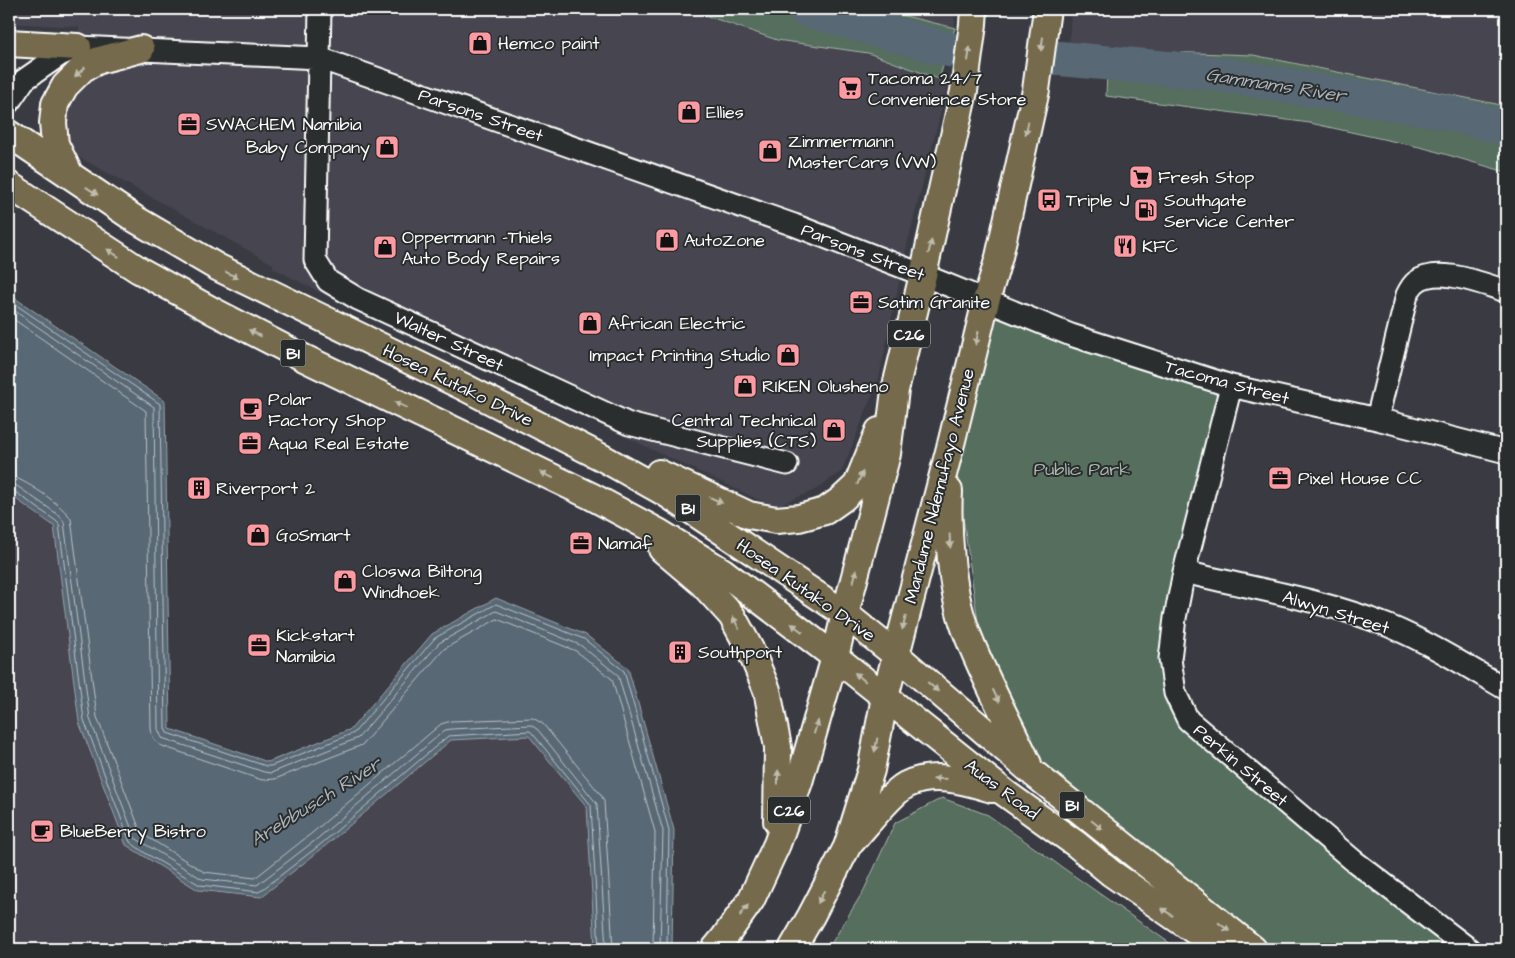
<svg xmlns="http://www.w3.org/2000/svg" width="1515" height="958" font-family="'Architects Daughter',sans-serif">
<rect width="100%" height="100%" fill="#3a3b42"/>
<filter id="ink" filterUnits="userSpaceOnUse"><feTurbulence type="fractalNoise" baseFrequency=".02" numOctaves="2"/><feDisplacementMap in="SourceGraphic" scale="10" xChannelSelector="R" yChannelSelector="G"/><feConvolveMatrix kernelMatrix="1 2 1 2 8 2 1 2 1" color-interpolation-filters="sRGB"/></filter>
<g filter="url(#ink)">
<path fill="#464550" d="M9,9H687L777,40L868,53L939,79L948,84L906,249L879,378L842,471L815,490L774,507L331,298L273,268V264L64,149L79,27L9,23Z
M876,9H954L955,28Z
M1071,9H1506V106L1253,55L1069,47Z
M9,494L54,526L79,722L126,845L198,890L324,847L451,740L529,736L587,807L594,949H9Z"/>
<path fill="#546e5d" stroke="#aab6ae" d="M687,9H876L955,28L939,79L868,53L777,40Z
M1108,50L1253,55L1506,106V172L1424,148L1310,123L1106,96Z
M986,301L1231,386L1170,659L1188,720L1469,949H1253L1033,773L979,629L952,440Z
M942,798L988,815L1178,949H828L864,890L895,823Z"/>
<path fill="#586875" stroke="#9ba4ac" d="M9,294L165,401L170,729L268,762L351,729L432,634L496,598L586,635L628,668L674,830L672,949H595L587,807L529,736L451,740L324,847L261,897L198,890L126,845L79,722L54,526L9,494Z"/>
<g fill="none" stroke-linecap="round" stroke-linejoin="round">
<path stroke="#bcc3c8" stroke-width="1" d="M9,300L160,404L165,728L167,733L266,766H271L354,733L435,638L496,604L584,639L624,671L669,830L667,949
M9,307L154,407L158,729L162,738L264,772L271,773L358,738L439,643L496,611L580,645L618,675L663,831L660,949
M9,316L146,411L151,729C152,738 156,744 165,747L262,780L275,779L362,745L444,649L497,619L576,651L612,679L655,832L653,949
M9,476C22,477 65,507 71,519L97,717L141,833L204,872L255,878L312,833L441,724L451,721L533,718L543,724L601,795L604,801L613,949
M9,484L17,486L60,516L64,522L90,719L135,838L202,879L257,885L317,839L445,730L451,729L531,725L538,730L597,804L606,949
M9,490L14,491L56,521L59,524L84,720L130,842L145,853L200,885L259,892L321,844L448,736L530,731L533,734L591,805L599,949"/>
<path stroke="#586875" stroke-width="35" d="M804,9L951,50
M1044,57L1205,72L1443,111L1506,128"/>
<g stroke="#fff" stroke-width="25">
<path id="minor" d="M320,9L315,260L328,281L358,299L629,424L787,464
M9,102L24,80L60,55L78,47L319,58L794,225L923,275L1071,335L1231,386L1377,419L1506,452
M1231,386L1184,572L1175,618L1170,659L1175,693L1188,720L1354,861L1469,949
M1377,419L1407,295C1409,291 1412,285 1416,282C1437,265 1483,284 1506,291
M1184,572C1251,588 1325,600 1389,626C1430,643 1468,667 1506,689"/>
</g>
<g stroke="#fff" stroke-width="30">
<path id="major" d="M9,43L78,47
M9,134L135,219L217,267L464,387L601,457L667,494L845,614L896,655L1033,773L1253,949
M70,175L55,144L53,123L55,104L65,86L83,68L99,60L141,49
M9,185L139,270L213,311L304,358L591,496L660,533L722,571L835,657L1005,793L1076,844L1111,873L1221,949
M659,473L749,515L776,520L799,518L825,511L842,499L857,485L879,431
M949,491C947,531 951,590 965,628C982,674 1007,719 1028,764
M662,549L702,583L732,616L750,649L767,690L778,747L777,821
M852,841C864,828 891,793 906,785C933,771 965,781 992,789
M715,949L724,938L751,900L777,844L799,782L835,657L845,614L887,454L895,390L923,275L964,91L973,24L974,9
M792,949L811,916L847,847L871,770L885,697L896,655L952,440L986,301L999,257L1036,90L1047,9"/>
</g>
<use href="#minor" stroke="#2a2d2e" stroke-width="21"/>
<use href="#major" stroke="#746b4b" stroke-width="26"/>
</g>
<defs><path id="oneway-solid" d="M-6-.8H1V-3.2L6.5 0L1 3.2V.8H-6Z" transform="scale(1.25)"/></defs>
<g fill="#c0bcae">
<use href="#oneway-solid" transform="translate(1042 44) rotate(98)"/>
<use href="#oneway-solid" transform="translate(969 54) rotate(-82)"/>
<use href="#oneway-solid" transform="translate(80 72) rotate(138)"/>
<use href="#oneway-solid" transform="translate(1027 128) rotate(102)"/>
<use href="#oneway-solid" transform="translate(92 191) rotate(34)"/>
<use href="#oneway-solid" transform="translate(930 247) rotate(-77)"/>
<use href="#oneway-solid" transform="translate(113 253) rotate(-147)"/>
<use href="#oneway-solid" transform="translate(232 275) rotate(27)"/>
<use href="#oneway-solid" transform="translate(255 333) rotate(-152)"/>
<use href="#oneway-solid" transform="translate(977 338) rotate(103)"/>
<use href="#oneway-solid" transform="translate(401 405) rotate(-155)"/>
<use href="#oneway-solid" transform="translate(547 475) rotate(-154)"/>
<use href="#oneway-solid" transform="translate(860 478) rotate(-67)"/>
<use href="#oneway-solid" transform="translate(716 500) rotate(25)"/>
<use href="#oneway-solid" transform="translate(950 541) rotate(87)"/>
<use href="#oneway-solid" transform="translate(855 576) rotate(-75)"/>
<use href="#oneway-solid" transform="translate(736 623) rotate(-118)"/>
<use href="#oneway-solid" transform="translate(904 623) rotate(105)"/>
<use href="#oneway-solid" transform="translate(797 628) rotate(-143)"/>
<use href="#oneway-solid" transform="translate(860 677) rotate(-141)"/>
<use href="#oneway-solid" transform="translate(933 687) rotate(41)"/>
<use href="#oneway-solid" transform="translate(996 696) rotate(64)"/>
<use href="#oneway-solid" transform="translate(816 727) rotate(-73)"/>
<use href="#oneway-solid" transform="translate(876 745) rotate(101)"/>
<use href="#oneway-solid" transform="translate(778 777) rotate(-89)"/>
<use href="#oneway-solid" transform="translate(940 779) rotate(179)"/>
<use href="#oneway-solid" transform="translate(1097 825) rotate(39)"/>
<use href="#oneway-solid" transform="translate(821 897) rotate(117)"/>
<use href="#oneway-solid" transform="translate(744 910) rotate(-55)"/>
<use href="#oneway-solid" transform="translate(1167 912) rotate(-146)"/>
<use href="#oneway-solid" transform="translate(1224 927) rotate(38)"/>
</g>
</g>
<defs>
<g id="shop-square" transform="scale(1.25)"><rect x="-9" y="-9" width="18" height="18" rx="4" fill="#ff9aa2" stroke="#2a2d2e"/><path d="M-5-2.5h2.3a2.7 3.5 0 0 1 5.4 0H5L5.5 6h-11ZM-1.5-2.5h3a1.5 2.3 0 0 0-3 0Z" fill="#111"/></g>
<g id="supermarket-square" transform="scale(1.25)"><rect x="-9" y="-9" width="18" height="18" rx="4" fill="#ff9aa2" stroke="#2a2d2e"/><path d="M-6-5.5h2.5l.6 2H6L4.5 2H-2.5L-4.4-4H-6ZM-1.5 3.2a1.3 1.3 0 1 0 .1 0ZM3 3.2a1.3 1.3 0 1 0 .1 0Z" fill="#111"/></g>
<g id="office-square" transform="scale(1.25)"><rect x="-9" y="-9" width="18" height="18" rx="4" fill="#ff9aa2" stroke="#2a2d2e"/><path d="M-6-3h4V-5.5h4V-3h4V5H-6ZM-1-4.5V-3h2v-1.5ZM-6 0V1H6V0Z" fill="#111"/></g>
<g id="bus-square" transform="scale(1.25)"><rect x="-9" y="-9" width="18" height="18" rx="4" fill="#ff9aa2" stroke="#2a2d2e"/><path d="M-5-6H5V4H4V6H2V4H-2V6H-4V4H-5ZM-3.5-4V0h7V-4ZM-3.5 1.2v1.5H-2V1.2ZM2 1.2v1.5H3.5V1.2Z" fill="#111"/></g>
<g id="fuel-square" transform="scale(1.25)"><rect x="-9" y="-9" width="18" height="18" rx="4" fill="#ff9aa2" stroke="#2a2d2e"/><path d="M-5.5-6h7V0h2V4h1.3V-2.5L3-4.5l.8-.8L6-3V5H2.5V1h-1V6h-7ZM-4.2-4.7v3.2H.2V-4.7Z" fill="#111"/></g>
<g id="restaurant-square" transform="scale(1.25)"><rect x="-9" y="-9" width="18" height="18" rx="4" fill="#ff9aa2" stroke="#2a2d2e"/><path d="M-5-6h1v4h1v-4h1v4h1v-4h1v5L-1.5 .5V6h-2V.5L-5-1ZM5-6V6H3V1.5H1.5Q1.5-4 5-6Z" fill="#111"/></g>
<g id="cafe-square" transform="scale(1.25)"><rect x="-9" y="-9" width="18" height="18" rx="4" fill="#ff9aa2" stroke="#2a2d2e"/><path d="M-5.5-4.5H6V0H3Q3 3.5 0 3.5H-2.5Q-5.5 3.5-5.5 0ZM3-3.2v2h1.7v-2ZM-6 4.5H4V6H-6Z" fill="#111"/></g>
<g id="building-square" transform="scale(1.25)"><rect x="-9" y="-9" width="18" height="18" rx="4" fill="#ff9aa2" stroke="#2a2d2e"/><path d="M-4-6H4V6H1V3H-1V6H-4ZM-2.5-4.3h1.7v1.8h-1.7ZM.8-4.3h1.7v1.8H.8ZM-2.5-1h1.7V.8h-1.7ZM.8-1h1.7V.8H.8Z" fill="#111"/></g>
</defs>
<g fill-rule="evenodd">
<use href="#shop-square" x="480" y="43"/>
<use href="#supermarket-square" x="850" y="88"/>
<use href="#shop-square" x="689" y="112"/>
<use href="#office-square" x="189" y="124"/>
<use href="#shop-square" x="387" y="147"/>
<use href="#shop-square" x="770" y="151"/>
<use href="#supermarket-square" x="1141" y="177"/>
<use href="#bus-square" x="1049" y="200"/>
<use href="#fuel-square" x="1146" y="210"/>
<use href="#shop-square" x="667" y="240"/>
<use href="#restaurant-square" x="1125" y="246"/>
<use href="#shop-square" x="385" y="247"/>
<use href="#office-square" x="861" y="302"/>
<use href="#shop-square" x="590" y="323"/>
<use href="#shop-square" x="788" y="355"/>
<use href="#shop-square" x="745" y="386"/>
<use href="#cafe-square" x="251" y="409"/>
<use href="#shop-square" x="834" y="430"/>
<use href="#office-square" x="250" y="443"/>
<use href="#office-square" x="1280" y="478"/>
<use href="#building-square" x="199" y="488"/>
<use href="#shop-square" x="258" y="535"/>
<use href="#office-square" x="581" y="543"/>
<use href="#shop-square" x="345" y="581"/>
<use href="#office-square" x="259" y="645"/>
<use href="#building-square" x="680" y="652"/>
<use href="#cafe-square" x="42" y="831"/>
</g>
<g text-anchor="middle" stroke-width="4" stroke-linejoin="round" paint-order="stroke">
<g fill="#2a2d2e" stroke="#bfc0c0" stroke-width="1">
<rect x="888" y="320.5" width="42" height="27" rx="4"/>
<rect x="280.5" y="339.5" width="25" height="27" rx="4"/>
<rect x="675.5" y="494.5" width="25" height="27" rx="4"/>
<rect x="1059.5" y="791.5" width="25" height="27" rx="4"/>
<rect x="768" y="796.5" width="42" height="27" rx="4"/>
</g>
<g font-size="16" font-weight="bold" fill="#fff">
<text x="909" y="340">C26</text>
<text x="293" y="359">B1</text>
<text x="688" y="514">B1</text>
<text x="1072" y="811">B1</text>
<text x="789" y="816">C26</text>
</g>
<g font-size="18" fill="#fff" stroke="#2a2d2e" text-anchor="start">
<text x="498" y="49">Hemco paint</text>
<text x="868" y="84">Tacoma 24/7<tspan x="868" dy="21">Convenience Store</tspan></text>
<text x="706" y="118">Ellies</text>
<text x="206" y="130">SWACHEM Namibia</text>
<text x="788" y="147">Zimmermann<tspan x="788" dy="21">MasterCars (VW)</tspan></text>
<text x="370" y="153" text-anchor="end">Baby Company</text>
<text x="1158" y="183">Fresh Stop</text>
<text x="1066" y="206">Triple J</text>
<text x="1164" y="206">Southgate<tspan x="1164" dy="21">Service Center</tspan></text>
<text x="402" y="243">Oppermann -Thiels<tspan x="402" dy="21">Auto Body Repairs</tspan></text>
<text x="684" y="246">AutoZone</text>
<text x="1142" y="252">KFC</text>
<text x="878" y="308">Satim Granite</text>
<text x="608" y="329">African Electric</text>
<text x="770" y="361" text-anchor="end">Impact Printing Studio</text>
<text x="762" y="392">RIKEN Olusheno</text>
<text x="268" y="405">Polar<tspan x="268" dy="21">Factory Shop</tspan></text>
<text x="816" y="426" text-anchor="end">Central Technical<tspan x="816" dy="21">Supplies (CTS)</tspan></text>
<text x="268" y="449">Aqua Real Estate</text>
<text x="1298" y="484">Pixel House CC</text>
<text x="216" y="494">Riverport 2</text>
<text x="276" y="541">GoSmart</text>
<text x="598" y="549">Namaf</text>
<text x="362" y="577">Closwa Biltong<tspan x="362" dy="21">Windhoek</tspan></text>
<text x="276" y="641">Kickstart<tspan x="276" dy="21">Namibia</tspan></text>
<text x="698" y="658">Southport</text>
<text x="60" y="837">BlueBerry Bistro</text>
</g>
<g font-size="18" fill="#fff" stroke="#2a2d2e">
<text transform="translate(481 115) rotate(19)" y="6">Parsons Street</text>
<text transform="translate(863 252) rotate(21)" y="6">Parsons Street</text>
<text transform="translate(449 341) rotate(25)" y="6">Walter Street</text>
<text transform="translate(1227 382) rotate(15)" y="6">Tacoma Street</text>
<text transform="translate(458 385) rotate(26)" y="6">Hosea Kutako Drive</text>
<text transform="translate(939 486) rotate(-76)" y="6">Mandume Ndemufayo Avenue</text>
<text transform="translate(806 590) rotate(35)" y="6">Hosea Kutako Drive</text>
<text transform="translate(1336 612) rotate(17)" y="6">Alwyn Street</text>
<text transform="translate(1241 765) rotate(40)" y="6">Perkin Street</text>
<text transform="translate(1002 789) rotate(37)" y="6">Auas Road</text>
</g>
<g font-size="18" fill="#aab6ae" stroke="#2a2d2e">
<text x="1082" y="475">Public Park</text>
</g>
<g font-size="19" font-style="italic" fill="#acb4ba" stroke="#2a2d2e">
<text transform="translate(1276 84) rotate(9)" y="7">Gammams River</text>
<text transform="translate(315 801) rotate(-32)" y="7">Arebbusch River</text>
</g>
</g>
<rect width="1515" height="958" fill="none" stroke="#2a2d2e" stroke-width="30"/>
<rect x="15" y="15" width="1485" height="928" fill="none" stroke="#fff" stroke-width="2" filter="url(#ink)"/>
</svg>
